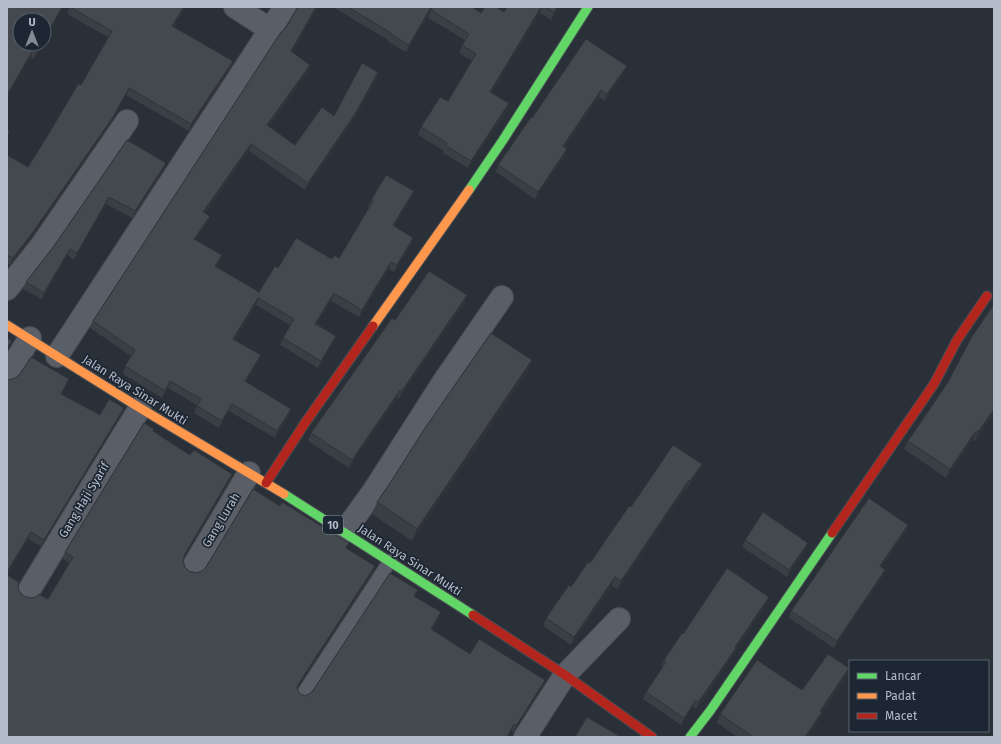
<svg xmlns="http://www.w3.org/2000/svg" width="1001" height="744" font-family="'Fira Sans',sans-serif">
<rect width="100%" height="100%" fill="#2a3038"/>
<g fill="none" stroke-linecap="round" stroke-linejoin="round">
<g stroke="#484c53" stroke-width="15">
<path id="lane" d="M303,694L390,561"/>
</g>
<g stroke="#484c53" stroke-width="24">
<path id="street" d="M235,7L271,30
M7,289L41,246L127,121
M57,356L285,7
M7,374L30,338
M344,532L375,489L444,381L502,297
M193,567L249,473
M28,592L97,478L140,408
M525,737L565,675L619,619"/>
</g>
<g stroke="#484c53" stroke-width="11">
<path id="fast" d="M469,190L503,140L588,7
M284,494L473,615
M690,737L710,711L832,533"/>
</g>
<g stroke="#484c53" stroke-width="11">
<path id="slow" d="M7,325L140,408L284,494
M373,326L469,190"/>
</g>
<g stroke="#484c53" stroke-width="11">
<path id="jam" d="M266,483L305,423L373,326
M832,533L934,384L957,340L987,296
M473,615L565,675L652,737"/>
</g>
<use href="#lane" stroke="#5a5e66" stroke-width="13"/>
<use href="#street" stroke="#5a5e66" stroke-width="22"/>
<use href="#fast" stroke="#63d668" stroke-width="9"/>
<use href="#slow" stroke="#ff974d" stroke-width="9"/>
<use href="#jam" stroke="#b3261e" stroke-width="9"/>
</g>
<path fill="#3a3f45" d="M7,7H63L61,11L44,41V20L42,44L34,59L31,57Z
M70,7H185L174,27L233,61L231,68L189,131L126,95L110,124L31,239L10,265L7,263V155L28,167L81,85L108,37L67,14Z
M297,7H318L292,52L308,72L269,126L295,145L334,116L378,72L376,80L353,121L305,190L249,151L205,213L210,216L207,223L195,240L219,263L216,267L259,292L278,268L339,258L369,208L368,207L371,200L414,191L411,198L394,226L413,238L411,245L394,272L389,269L359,317L331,301L317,324L336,336L333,343L318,368L280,345L283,338L290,325L256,305L235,340L258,362L246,382L289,416L275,438L229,411L219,428L194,413L197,405L168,388L162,398L123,374L125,366L131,356L90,328L93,321L284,30L297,8Z
M333,7H472L481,13L504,12L507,7H559L551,20L540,13L491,93L509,103L507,111L468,168L443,153L444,151L418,135L421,127L448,101L472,61L459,53L462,45L465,40L428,18L431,11L406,52L388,42V40L356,21Z
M624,73L605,101L599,97L565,147L567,149L565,156L535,199L496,172L498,165L532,118Z
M127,140L164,170L132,218L106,204L74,260L67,255L42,299L23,289L26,282L54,246Z
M467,295L464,304L399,399L397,398L349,468L308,441L311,433L395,320Z
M532,360L527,373L412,541L372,514L377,502L390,483Z
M7,379L9,380L69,379L66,386L62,394L100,415L124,408L122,414L41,546L28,539L7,574Z
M994,413L975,441L973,440L946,478L904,449L908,441Z
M154,429L153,432L190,455L232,474L230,480L183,559V561L185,567L189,571L196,573L347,549L375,566L373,573L297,688L298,691L301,694L305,696L309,694L415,597L439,619L432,630L470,654L545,680L543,686L514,732L512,731L7,737L18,586L19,591L24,596L30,598L48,599L70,563L63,559L65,552Z
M699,472L687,489L686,488L618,589L612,586L571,645L543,626L546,618L590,563L631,507Z
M908,525L906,532L881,567L883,576L834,648L789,618L791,611Z
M745,540L805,550L787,577L742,547Z
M766,604L735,651L734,654L700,704L696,709L693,707L681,725L643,699L646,692L662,668L661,667L664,660Z
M849,668L846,677L822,712L819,720L808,737H738L717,723L720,714L802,690Z"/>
<path fill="#303338" d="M62,7H63L61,11L44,41V39Z
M184,7H185L170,33L172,26Z
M316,7H318L288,58L291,51Z
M431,7H433L406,52L409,45Z
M541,7L540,13L487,100L490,92Z
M557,7H559L551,20L554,12Z
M41,44H42L34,59L36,52Z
M33,50L31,57L7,98V95Z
M233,61L231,68L189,131L191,124Z
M310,65L308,72L264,132L267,125Z
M627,66L624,73L605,101L607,94Z
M378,72L376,80L353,121L305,190L308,183Z
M129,88L126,95L110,124L31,239L10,265L13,258Z
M601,90L599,97L561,153L563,146Z
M509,103L507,111L468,168L471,161Z
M251,144L249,151L200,219L203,212Z
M567,149L565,156L535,199L538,192Z
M166,163L164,170L132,218L135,211Z
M414,191L411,198L390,232L393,225Z
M109,197L106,204L74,260L77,253Z
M210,216L207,223L191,246L194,239Z
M413,238L411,245L394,272L397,265Z
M70,249L67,255L42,299L44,293Z
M222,255L219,263L212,274L215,266Z
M391,262L389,269L359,317L362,310Z
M334,293L331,301L313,331L315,324Z
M467,295L464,304L399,399L402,391Z
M258,298L256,305L231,346L233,339Z
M336,336L333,343L318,368L321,361Z
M12,341L7,351V348Z
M261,355L258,362L243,388L245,381Z
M532,360L527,373L412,541L417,529Z
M170,381L168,388L162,398L165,391Z
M400,390L397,398L349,468L352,460Z
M232,404L229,411L219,428L222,421Z
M124,408L122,414L41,546L44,540Z
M291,409L289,416L275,438L277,431Z
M994,409V413L975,441L978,432Z
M976,431L973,440L946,478L950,469Z
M702,464L699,472L687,489L690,481Z
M232,474L230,480L182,561L185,554Z
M689,480L686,488L618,589L621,581Z
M908,525L906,532L877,573L880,566Z
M31,532L28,539L7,574V572Z
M808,543L805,550L787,577L789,570Z
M375,566L373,573L296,690L299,683Z
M885,570L883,576L834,648L837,641Z
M615,577L612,586L571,645L574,637Z
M769,597L766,604L735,651L734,654L696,709L698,702Z
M441,612L439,619L428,636L431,629Z
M849,668L846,677L817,719L820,711Z
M545,680L543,686L514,732L516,726Z
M696,700L693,707L681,725L684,718Z
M822,712L819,720L808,737H805Z
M514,724L512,731L508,737H507Z"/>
<path fill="#444950" stroke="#303338" d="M7,7H62L44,39V20H20V44H41L36,52L33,50L7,95Z
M70,7H184L172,26L233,61L191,124L129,88L113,117L33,232L13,258L7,255V155L28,167L51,130L78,84L81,85L112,31Z
M298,7H316L291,51L310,65L267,125L295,145L322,107L334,116L362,63L378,72L355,114L308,183L251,144L203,212L210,216L194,239L222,255L215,266L259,292L275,266L278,268L296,238L332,259L334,255L339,258L373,201L371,200L386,175L414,191L393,225L413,238L397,265L391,262L362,310L334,293L315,324L336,336L321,361L283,338L294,319L258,298L233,339L261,355L245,381L291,409L277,431L232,404L222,421L197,406L201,399L170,381L165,391L125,366L135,350L93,321L281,32L284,30Z
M348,7H431L409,45L391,34V33Z
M433,7H472L481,13L485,7H496L504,12L507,7H541L490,92L509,103L471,161L446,146L447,143L421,127L440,97L448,101L476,54L462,45L469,34L431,10Z
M545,7H557L554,12Z
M586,39L627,66L607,94L601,90L563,146L567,149L538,192L498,165L531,117L532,118Z
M7,130L10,131L7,136Z
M127,140L166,163L135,211L109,197L77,253L70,249L44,293L26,282L54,246Z
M429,271L467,295L402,391L400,390L352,460L311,433L392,318L395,320Z
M994,304V409L978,432L976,431L950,469L908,441L948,382L971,338Z
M491,333L532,360L417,529L377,502L390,483L425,428Z
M7,338L12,341L7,348Z
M31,357L69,379L61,394L100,415L109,399L124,408L44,540L31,532L7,572V379L9,380L15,378L20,374Z
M144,423L154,429L153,431L190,455L194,450L232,474L185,554L183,561L185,567L189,571L196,573L202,571L206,567L253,489L280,506L282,502L349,543L346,548L375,566L299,683L297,687L298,691L301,694L305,696L309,694L312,692L390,573L418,590L414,596L441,612L431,629L470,654L479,639L545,680L516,726L514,724L507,737H7V575L19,582L18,586L19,591L24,596L30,598L36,597L39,594L48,599L73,557L65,552Z
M673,445L702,464L690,481L689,480L621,581L615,577L574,637L546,618L569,585L571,587L588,562L590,563L629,506L631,507Z
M869,498L908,525L880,566L885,570L837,641L791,611Z
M763,512L808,543L789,570L745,540Z
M727,568L769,597L735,647L736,648L702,697L698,702L696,700L684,718L646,692L666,662L664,660L682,633L683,634Z
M828,654L849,668L820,711L822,712L805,737H753L720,714L757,660L802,690Z
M587,717L619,736V737H575Z"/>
<g text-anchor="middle" stroke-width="3.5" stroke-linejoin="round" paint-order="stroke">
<rect fill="#1d2633" stroke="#878f9c" stroke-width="1" x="323" y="516" width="20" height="18" rx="3"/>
<g font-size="11" font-weight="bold" fill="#b4bcc9">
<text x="333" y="529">10</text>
</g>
<g font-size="12" fill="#b4bcc9" stroke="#1d2633">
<text transform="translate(135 390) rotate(32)" y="4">Jalan Raya Sinar Mukti</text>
<text transform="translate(84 500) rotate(-59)" y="4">Gang Haji Syarif</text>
<text transform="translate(221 520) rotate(-59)" y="4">Gang Lurah</text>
<text transform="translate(410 560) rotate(33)" y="4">Jalan Raya Sinar Mukti</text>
</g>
</g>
<rect width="1001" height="744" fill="none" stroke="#b4bcc9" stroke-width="16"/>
<rect x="849" y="660" width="140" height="72" fill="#1d2633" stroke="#59626f"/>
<rect x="857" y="673" width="20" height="6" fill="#63d668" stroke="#59626f"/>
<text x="885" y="680" font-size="12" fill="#b4bcc9">Lancar</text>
<rect x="857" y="693" width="20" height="6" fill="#ff974d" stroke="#59626f"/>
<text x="885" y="700" font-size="12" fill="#b4bcc9">Padat</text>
<rect x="857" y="713" width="20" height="6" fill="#b3261e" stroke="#59626f"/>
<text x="885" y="720" font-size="12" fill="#b4bcc9">Macet</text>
<g transform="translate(32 32)"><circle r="19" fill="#1d2633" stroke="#59626f"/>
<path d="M0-3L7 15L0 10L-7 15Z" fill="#848b96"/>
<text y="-6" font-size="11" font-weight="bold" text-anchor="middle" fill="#b4bcc9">U</text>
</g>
</svg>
